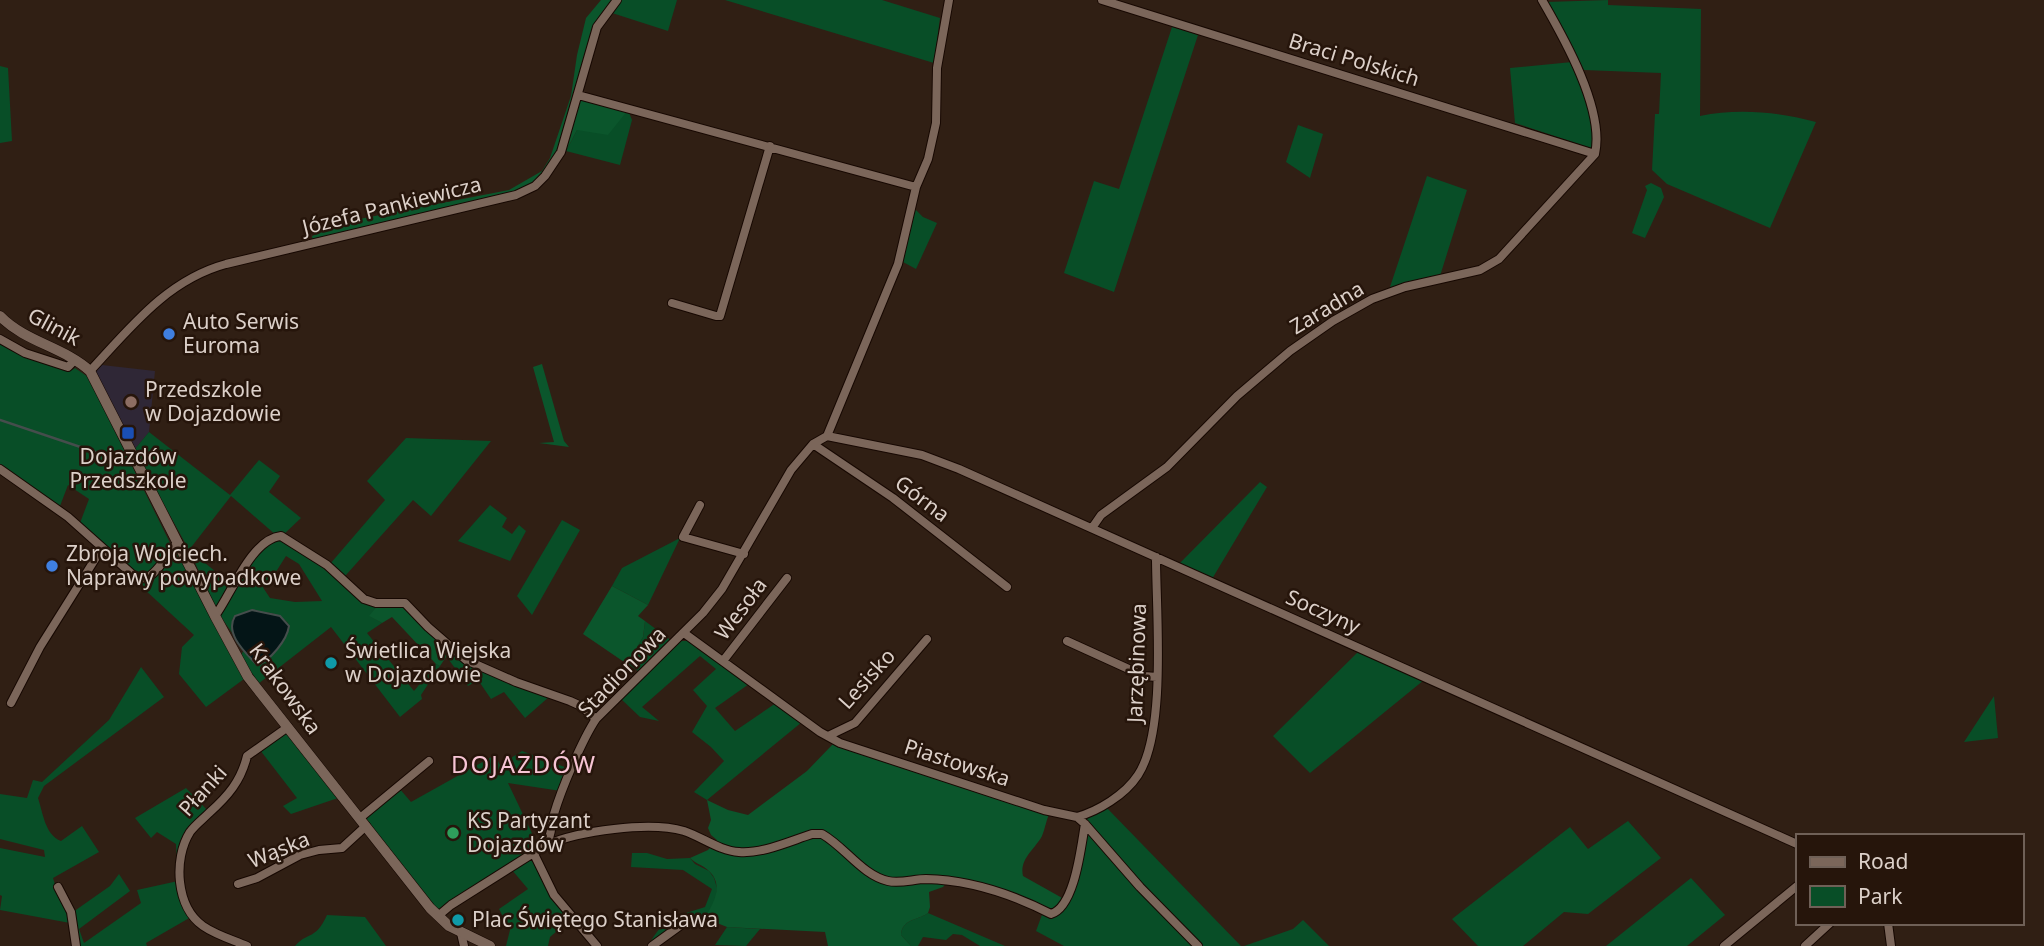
<svg xmlns="http://www.w3.org/2000/svg" width="2044" height="946" font-family="'Noto Sans',sans-serif">
<rect width="100%" height="100%" fill="#301f14"/>
<path fill="#2f2736" d="M102,365L155,371L149,432L134,450L95,372Z"/>
<path fill="#084e27" fill-rule="evenodd" d="M620,0H677L668,31L609,12Z
M725,0H882L940,18L934,63Z
M1608,0V5L1701,9L1700,116C1738,108 1779,112 1816,122L1770,228L1667,184L1652,170L1655,114H1659L1661,73L1584,70L1565,32L1546,2Z
M1172,27L1198,35L1114,292L1064,273L1094,181L1119,189Z
M1572,62L1587,99L1596,140L1591,148L1515,123L1510,68Z
M0,66L8,68L12,141L0,143Z
M628,110L632,120L620,165L566,151L577,130Z
M1298,125L1323,134L1310,178L1286,162Z
M1427,176L1467,190L1440,276L1389,290Z
M1651,183L1661,188L1664,197L1645,238L1632,233L1647,190L1645,186Z
M914,208L923,217L937,223L916,269L903,262Z
M0,342L70,371L75,368L88,377L172,547L147,576L134,573L80,523L89,499L68,485L60,506L0,466Z
M149,432L230,495L259,460L280,476L269,492L301,518L282,536L276,535L231,496L189,550L231,584L217,610L189,550L134,450Z
M406,438L491,441L431,516L413,500L346,575L341,576L330,564L385,500L367,481Z
M1260,482L1267,487L1212,579L1180,563Z
M490,505L507,518L502,527L512,534L519,525L526,531L510,561L458,541Z
M562,520L580,530L532,615L517,596Z
M680,538L648,605L612,586L622,568Z
M281,539L326,567L377,606L370,616L382,623L367,633L414,691L436,664L440,666L421,695L422,699L400,717L331,627L258,684L241,655L244,650L257,665C270,654 290,642 288,623C271,606 253,613 232,619L233,634L218,613C234,586 250,550 281,539ZM286,556L299,564L322,601L295,602L270,598L260,583L272,578Z
M175,549L244,679L206,707L179,674L182,647L194,635L144,589L141,580Z
M645,621L672,641L643,674L627,664L643,637Z
M680,641H692L749,684L715,708L735,731L776,703L802,722L707,800L694,792L724,761L711,747L692,732L707,706L693,690L716,669L700,656L642,707L659,721L640,717L620,698Z
M1359,651L1424,680L1310,773L1273,736Z
M454,653L550,696L525,718L504,692L491,699L478,680L468,686L449,660Z
M141,667L164,697L44,786L38,798C43,813 45,835 61,841L82,826L99,852L53,878C57,894 68,907 70,923L0,910L2,896L0,895V848L45,857L44,850L0,839V794L27,798L33,780L42,782L109,720Z
M1994,696L1998,738L1964,742Z
M285,732L338,798L291,814L283,806L297,798L260,750Z
M522,751L570,769L561,791L508,783L539,848L437,911L362,818L399,788L411,802L495,755L500,765Z
M186,788L208,811L189,831L177,862L176,844L157,832L151,838L135,818Z
M1105,806L1241,946H1200L1080,817Z
M1628,821L1661,858L1588,914L1564,912L1523,946H1478L1452,919L1570,827L1588,849Z
M1086,828L1194,946H1064L1036,931L1043,912L1063,907Z
M632,853H647L667,859L690,858L695,864L709,871L714,878L717,888L716,901L707,914L648,946C664,917 675,917 705,907L712,889L683,870L631,867Z
M534,857L571,919L550,937L548,946H506L510,930L499,909L528,889L512,870Z
M119,874L130,891L79,929L84,943L141,903L137,890L178,881L191,917L146,943L147,946H78L73,912L110,886Z
M1691,878L1725,915L1687,946H1606Z
M928,913L1005,946H980L962,935L953,934L946,940L923,937L918,946H911L901,935C902,919 916,921 928,913Z
M327,915L365,917L386,946H295C308,931 315,941 327,915Z
M1303,920L1329,946H1244L1293,929Z
M727,927L760,929L746,946L715,945Z"/>
<path fill="#0b562c" d="M601,0H612L596,23L560,151L543,175L531,186L510,194L313,241L312,236L349,221L509,190L542,171L550,158L571,96L577,55L586,18Z
M579,97L628,110L608,135L577,130L566,151Z
M542,364L564,441L569,447L539,443L554,442L533,367Z
M612,586L648,605L638,616L645,621L643,637L627,664L583,634Z
M403,604L450,651L440,666L436,664L392,617L382,623L369,616L377,606Z
M833,744L1049,814C1046,821 1045,829 1042,836C1035,849 1019,859 1023,876L1064,899L1055,911L949,880L943,887L929,892L930,907L928,913C916,921 902,919 901,935L911,946H828L825,932L727,927L712,921L707,914C715,901 723,884 709,871C703,865 696,864 690,858L708,850L717,840L711,835L708,828L711,820L707,800L728,810L748,815L807,771Z"/>
<path fill="#041517" stroke="#454d4c" stroke-width="2" d="M252,610L280,616L289,626C287,640 270,661 257,665C246,653 224,634 235,616Z"/>
<g fill="none" stroke-linecap="round" stroke-linejoin="round">
<path stroke="#454d4c" stroke-width="2.5" d="M0,420L125,462"/>
<g stroke="#170802" stroke-width="10">
<path id="minor" d="M1102,0L1595,154
M578,95L916,187
M672,303L716,316H720L770,146
M0,339L25,353L68,367L75,360
M90,371C130,328 167,280 226,264L516,195L535,186L545,176L561,152L597,27L617,0
M827,436L922,455L959,469L1797,844
M827,436L898,264L916,187L928,159L936,123L937,68L949,0
M813,444L893,498L1007,587
M0,469L68,517L133,575C137,576 141,579 145,578C155,577 171,550 178,542
M700,505L683,537L744,554
M1092,528L1101,515L1167,467L1237,396L1290,351L1333,321L1372,299L1405,287L1480,270L1499,259L1595,154C1605,110 1564,38 1542,0
M215,616C231,595 251,539 281,536L327,565L364,599L376,603H405L428,627L466,660L516,682L570,701L581,706L596,719
M684,633L820,732L840,743L1044,810L1077,817L1085,824L1140,887L1198,946
M1067,641L1144,676L1157,677
M723,661L787,578
M11,703L40,647L102,548
M828,736L855,723L927,639
M1077,817C1098,811 1125,795 1138,775C1167,731 1156,612 1156,557
M360,818L429,761
M546,845C579,831 649,821 684,831C702,837 720,851 739,852C762,854 790,841 812,834H822C845,847 862,875 888,881C900,884 914,879 926,879C970,880 1012,894 1051,914C1075,907 1081,846 1085,824
M534,854L554,895L597,946
M238,884L257,878L300,855L319,850L342,848L366,826
M58,887L71,912L76,946
M438,916L451,905L546,845C552,835 551,825 554,814C561,790 582,740 596,719L703,613L722,589L791,470L813,444L827,436
M1888,923L1891,946
M461,933L464,946
M247,946C233,940 216,935 203,926C176,907 173,859 190,832C195,825 203,819 209,813C228,796 241,781 247,756L288,727
M652,946L681,925
M1724,946L1797,886
M1805,946L1830,923"/>
</g>
<g stroke="#170802" stroke-width="11">
<path id="tertiary" d="M0,316C25,342 64,347 90,371L215,616L248,677L430,908L449,926L490,946"/>
</g>
<use href="#minor" stroke="#7b665a" stroke-width="8"/>
<use href="#tertiary" stroke="#7b665a" stroke-width="10"/>
</g>
<g fill="#3f7fe0" stroke="#26150b" stroke-width="2.5">
<circle cx="169" cy="334" r="7"/>
<circle cx="52" cy="566" r="7"/>
</g>
<circle fill="#8d6e63" stroke="#26150b" stroke-width="2.5" cx="131" cy="402" r="7"/>
<rect fill="#1a4fb4" stroke="#26150b" stroke-width="2.5" x="121" y="426" width="14" height="14" rx="3.5"/>
<g fill="#0f9aa8" stroke="#26150b" stroke-width="2.5">
<circle cx="331" cy="663" r="7"/>
<circle cx="458" cy="920" r="7"/>
</g>
<circle fill="#2e9e5b" stroke="#26150b" stroke-width="2.5" cx="453" cy="833" r="7"/>
<g text-anchor="middle" stroke-width="5" stroke-linejoin="round" paint-order="stroke">
<g font-size="21" fill="#dcd0c9" stroke="#26150b">
<text transform="translate(1354 60) rotate(17)" y="7">Braci Polskich</text>
<text transform="translate(392 206) rotate(-14)" y="7">Józefa Pankiewicza</text>
<text transform="translate(1327 308) rotate(-31)" y="7">Zaradna</text>
<text transform="translate(54 327) rotate(28)" y="7">Glinik</text>
<text transform="translate(922 499) rotate(37)" y="7">Górna</text>
<text transform="translate(741 609) rotate(-53)" y="7">Wesoła</text>
<text transform="translate(1323 612) rotate(24)" y="7">Soczyny</text>
<text transform="translate(1137 663) rotate(-88)" y="7">Jarzębinowa</text>
<text transform="translate(622 672) rotate(-46)" y="7">Stadionowa</text>
<text transform="translate(867 679) rotate(-48)" y="7">Lesisko</text>
<text transform="translate(285 689) rotate(54)" y="7">Krakowska</text>
<text transform="translate(957 763) rotate(18)" y="7">Piastowska</text>
<text transform="translate(203 791) rotate(-48)" y="7">Płanki</text>
<text transform="translate(279 850) rotate(-22)" y="7">Wąska</text>
</g>
<g font-size="21" fill="#dcd0c9" stroke="#26150b" text-anchor="start">
<text x="183" y="329">Auto Serwis<tspan x="183" dy="24">Euroma</tspan></text>
<text x="145" y="397">Przedszkole<tspan x="145" dy="24">w Dojazdowie</tspan></text>
<text x="128" y="464" text-anchor="middle">Dojazdów<tspan x="128" dy="24">Przedszkole</tspan></text>
<text x="66" y="561">Zbroja Wojciech.<tspan x="66" dy="24">Naprawy powypadkowe</tspan></text>
<text x="345" y="658">Świetlica Wiejska<tspan x="345" dy="24">w Dojazdowie</tspan></text>
<text x="467" y="828">KS Partyzant<tspan x="467" dy="24">Dojazdów</tspan></text>
<text x="472" y="927">Plac Świętego Stanisława</text>
</g>
<g font-size="24" letter-spacing="2" fill="#f7c5d5" stroke="#26150b">
<text x="524" y="773">DOJAZDÓW</text>
</g>
</g>
<rect x="1796" y="834" width="228" height="91" fill="#26150b" stroke="#6f6057" stroke-width="2"/>
<rect x="1810" y="857" width="35" height="10" fill="#7b665a" stroke="#6f6057" stroke-width="2"/>
<text x="1858" y="869" font-size="21" fill="#dcd0c9">Road</text>
<rect x="1810" y="886" width="35" height="21" fill="#084e27" stroke="#6f6057" stroke-width="2"/>
<text x="1858" y="904" font-size="21" fill="#dcd0c9">Park</text>
</svg>
